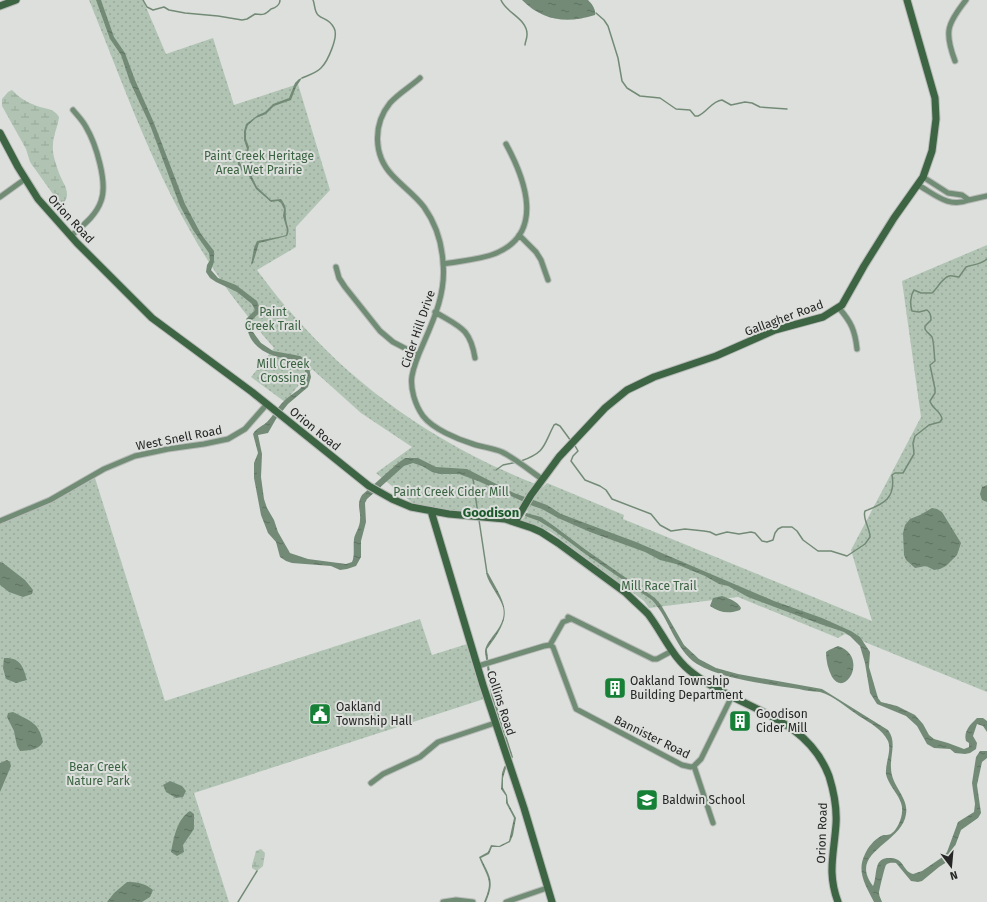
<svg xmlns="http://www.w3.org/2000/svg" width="987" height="902" font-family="'Fira Sans',sans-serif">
<defs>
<pattern id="green-dots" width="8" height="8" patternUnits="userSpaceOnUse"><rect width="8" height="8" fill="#b1c4b3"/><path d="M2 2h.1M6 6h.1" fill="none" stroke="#98a89a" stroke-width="1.8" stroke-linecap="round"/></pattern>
<pattern id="wetland-marsh" width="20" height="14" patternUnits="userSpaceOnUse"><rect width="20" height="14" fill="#b1c4b3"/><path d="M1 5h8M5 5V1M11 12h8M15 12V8" fill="none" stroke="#98a89a"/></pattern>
<pattern id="water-ripples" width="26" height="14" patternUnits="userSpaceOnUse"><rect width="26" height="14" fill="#738b76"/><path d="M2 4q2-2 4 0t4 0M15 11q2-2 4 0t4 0" fill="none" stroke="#5e7161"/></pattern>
</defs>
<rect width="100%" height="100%" fill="#dcdfdc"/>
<path fill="url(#green-dots)" d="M89,0H143L166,54L213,38L234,105L298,84L330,190L296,227V247L257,270C271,289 286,308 303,326C369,399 452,452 543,487L547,483L624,515L623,519L872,621L851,550L921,417L902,281L987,245V692L845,634L838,638L738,597L649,608L644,601L551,532L522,520L528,511L518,507L512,516L449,511L416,506L376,473L412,447L361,413L312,369L285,402L251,377L274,348C241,310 212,271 188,227C148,156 120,76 89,0Z
M95,478L165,701L420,619L432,655L467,644L484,699L194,793L229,902H0V524L54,501Z"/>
<path fill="url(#wetland-marsh)" d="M12,90C19,98 27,102 37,106C45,109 54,108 59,117C58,126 53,136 53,145C52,154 56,164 59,173C62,182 72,193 64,202H60L55,197L30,162L26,149L2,106V99L8,92Z
M261,849L265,853L263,866L257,871L252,868V865L256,851Z"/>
<path fill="url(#water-ripples)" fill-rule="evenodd" d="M96,0H101L114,37L125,53L135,80L154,123L185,204L201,234L214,251V262L211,270L218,278L236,285L257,301L260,309L259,313L251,321L253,332L261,343L273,351L300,356L305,359L308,363L311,377L308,387L288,404L276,419L268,433L258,435L262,454L261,477L264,499L267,508L274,520L278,532L290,553L308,559L346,564L352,562C355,555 353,547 354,539C355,533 360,527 360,520C361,510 356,505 362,495L398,463L405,458H418L436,467L467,469L514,493L547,505L561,514L636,542L774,601L822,618L851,631L860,637L870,652L869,667L878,698L881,702L897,706L915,715L923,724L929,735L934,739L948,743L964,749L969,747V743L966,741C963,731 971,724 977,718H983L987,721V732L983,726L977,724L973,736L977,743L976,749L970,753L965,754L955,753L950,749L934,748L927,744L917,726L906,716L877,704L870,693L865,663L860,646L850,636L844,632L820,624L748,597L728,586L719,584L705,576L676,564L660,560L645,552L590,532L558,518L542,509L533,506L478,481L459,474H440L432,472L422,466L413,463L404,466L367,499L365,503L366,522L361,541V557L356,566L347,569L340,570L331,566L292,563L286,561L280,557L276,542L268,533L261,515L254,478V463L258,453L253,434C256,428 263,426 267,422C274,415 278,406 285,400C296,390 308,388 305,371C304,366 303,364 299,361C272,357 247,351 246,319L255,310L252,304L237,292L216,282L210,278L206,272L207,265L210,260L209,253L193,230L180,206L150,125L130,82L121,55L110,39Z
M522,0H588C592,4 596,9 595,15C567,24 543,21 522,0Z
M302,78L296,87L291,100L274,106L266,114L256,118L248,125L246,131V139L249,147L248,154L254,167L252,177L257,187L271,200L281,199C288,209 285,208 286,218C286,225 291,229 287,236L259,243L253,263L251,265L254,248L257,241L283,236L286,235L287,230L283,216L284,209L281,203L278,201L271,202L256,189L249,176L240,169L238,165L237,155L246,152L247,149L244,140V131L246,124L258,115L265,112L273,104L289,98L295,83L299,79ZM246,154L252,167L251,174C244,169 239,166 239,156Z
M987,485V502L982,500L980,494L982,487Z
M932,508L937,509L942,512L961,543L957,555L946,566L940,569L934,570L926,566L915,568L906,560L904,555L903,533L905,525L910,519L920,515Z
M526,513L541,517L554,526L586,550L655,598L661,605L684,645L699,659L716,668L738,674L822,689L888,730C897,742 890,754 891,768C891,786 909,797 906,814C902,844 847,852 873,886C876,879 875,871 878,864C880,860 884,858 888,858C905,857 901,870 913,874L922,871L944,856L947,852L958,822L974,812L975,804L972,783L976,757L980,751H987V758L982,762L977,785L981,813L978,818L961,830L950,860L939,867L922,881L918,882L911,881L896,863C893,863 889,862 886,865C885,866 879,891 879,893C879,896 881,899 882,902H874C866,886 856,872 865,854C868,847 874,840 881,836C884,834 889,836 892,833C897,830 902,818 902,812C904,798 889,788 886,774C885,763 892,751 888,741C882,729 870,723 859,716C847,708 834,696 820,692C813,691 806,691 799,689C768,684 724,680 697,664C675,650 670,619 652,600L584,553L552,529L539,521L525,516Z
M0,562L3,563L25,580L33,590L32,594L23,597L9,592L0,585Z
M486,573H488C508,609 513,614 487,649V651L493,694L513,757L506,768L503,778V788L507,795L508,803L516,818L513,835L510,842L500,847H492L489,854L481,858C490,877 495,881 486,902H484C494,879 487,878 479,857L488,852L491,845L499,846L509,841L514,818L506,803V796L501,789L502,773L504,767L511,757L491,695L485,652C485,639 508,627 503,607C499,595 489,585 486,573Z
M722,596C730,599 737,601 741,608L740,610C729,614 720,613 710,606L713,598Z
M838,646C869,656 846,699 832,677C828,669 826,661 826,652L829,650Z
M4,658C20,657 23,666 27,680L16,683L6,679L3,668Z
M13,712C30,721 39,722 43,742C38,751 29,750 20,751L17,746L14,731L7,717L8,713Z
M7,760L10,762L11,766L0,792V763Z
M170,781L182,786L186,791L183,797L176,798L166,792L163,785Z
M190,811L194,814V829L183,845L184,852L177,856L171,852C174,837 177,819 190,811Z
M127,882C137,882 145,883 153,890L150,897L142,902H107L114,893Z"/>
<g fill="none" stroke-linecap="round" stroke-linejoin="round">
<path stroke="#738b76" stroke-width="1.5" d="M143,0L147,7L153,10L164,7L169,10L185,13L218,16L242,20L247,19L255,14C263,15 265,15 271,9C275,8 280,5 280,0
M501,0C506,13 528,19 527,35C527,39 525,42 525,45
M596,13L604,20L608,26L618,58L622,81L627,88L640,96L660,98L676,109L690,110L695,116H698C707,112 712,101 722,100L731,105L745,102L752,103L760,107L787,109
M302,78C309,75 316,73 321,68C328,61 339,36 334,28C329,18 323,20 318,15C314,11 315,4 313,0
M574,444L578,451L573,456L571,461L585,480L600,486L606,490L612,499L651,514L660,525L671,531L685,529L704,531L710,532L716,535L727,532L739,534L751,532L755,533L762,541L767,542L773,540L775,533L778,529L782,527H792L797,531L803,540L818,551H831L847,556L865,544L870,537C870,528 862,518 865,511C884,504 896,498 892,475L895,473H903L914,454L913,443L915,436L929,425L940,422L942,419C941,411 932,409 930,401L935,393V389L930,365L935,361C934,355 934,341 932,337C930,334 927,333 925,329V326L931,320C931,316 930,312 927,310L919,312L912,311C910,305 910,296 914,290L921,293H932C938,288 941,279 949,276C952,275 955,277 959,277L966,267C974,264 980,265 987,259
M521,461C546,452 543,446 554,425L556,424L560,426L571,441
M496,470L503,465L517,462
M473,479L478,514
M479,520L487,573
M238,902L257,871"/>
<g stroke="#b7bab7" stroke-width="7">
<path id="street" d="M955,61C944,32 947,24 966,0
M420,78C410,87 399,93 390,103C373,124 373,155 392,175C402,186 415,195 424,207C436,224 442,243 443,263C446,291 435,317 424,342C419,353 414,364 412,376C410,388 415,405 423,416C433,429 457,439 473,444C482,447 492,448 502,452C516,459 529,470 542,479
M918,185C936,195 948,208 969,200L962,195L948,193L923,177
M0,197L25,179
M969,200L987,196
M519,235L536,252L541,260L548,280
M71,236C82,226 96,216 101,201C108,183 96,144 86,127C83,121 78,116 73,110
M443,264C460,261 478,260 494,254C546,234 525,179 506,144
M336,267L339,278L345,287L380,331L393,342L418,355
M839,308C851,322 855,330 857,349
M435,312C460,327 470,328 475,358
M0,521L50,500L104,469L135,456L168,449L204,444L228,439L245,429L267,404
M568,617L653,659H657L672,651
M550,645L553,647L576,709L682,765L691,767L694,766
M550,645L563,622L571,619
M478,666L544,646L550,645
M694,766L701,759L732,696
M694,766L713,823
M371,783L383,774L420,757L438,742L495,723
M443,902L456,900L473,902
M506,902L547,888"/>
</g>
<g stroke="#b7bab7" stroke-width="9">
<path id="secondary" d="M0,6L16,0
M0,133L18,167L38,199L77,243L152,318L252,392L369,486L392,499L411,507L449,514L505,519L532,528L541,532L558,543L626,593C633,600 641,607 648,614C664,635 672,658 694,674C739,709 806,715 829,776C834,792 837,808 836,824C834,854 827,873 838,902
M431,511L483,685L524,808L552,902
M515,522L531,495L559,457L605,408L627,390L654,377L716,356L775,330L823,317L842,305L864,266L894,218L923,177L932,151L936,119L935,98L907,0"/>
</g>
<use href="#street" stroke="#718c74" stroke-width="5"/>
<use href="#secondary" stroke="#3d6443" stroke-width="7"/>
</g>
<defs>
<g id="building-square" transform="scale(1.15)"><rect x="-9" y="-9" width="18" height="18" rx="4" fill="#158036" stroke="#dcdfdc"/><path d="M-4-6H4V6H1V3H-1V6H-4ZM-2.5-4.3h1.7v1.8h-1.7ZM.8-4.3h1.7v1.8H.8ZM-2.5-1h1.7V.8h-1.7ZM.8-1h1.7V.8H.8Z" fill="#fff"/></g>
<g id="civic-square" transform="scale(1.15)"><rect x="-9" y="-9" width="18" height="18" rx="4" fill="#158036" stroke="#dcdfdc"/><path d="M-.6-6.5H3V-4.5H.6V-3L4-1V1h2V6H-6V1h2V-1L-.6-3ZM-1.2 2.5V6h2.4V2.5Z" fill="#fff"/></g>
<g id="school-square" transform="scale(1.15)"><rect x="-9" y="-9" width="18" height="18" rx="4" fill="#158036" stroke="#dcdfdc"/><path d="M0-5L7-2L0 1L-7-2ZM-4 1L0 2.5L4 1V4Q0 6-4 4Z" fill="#fff"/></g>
</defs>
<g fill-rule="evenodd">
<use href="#building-square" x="615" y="688"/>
<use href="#civic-square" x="320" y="714"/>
<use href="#building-square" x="740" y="721"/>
<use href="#school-square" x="647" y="800"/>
</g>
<g text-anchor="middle" stroke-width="4" stroke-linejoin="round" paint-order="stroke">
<g font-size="12" fill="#3a6341" stroke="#dcdfdc">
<text x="259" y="160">Paint Creek Heritage<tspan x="259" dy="14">Area Wet Prairie</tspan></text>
<text x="273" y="316">Paint<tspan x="273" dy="14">Creek Trail</tspan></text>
<text x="283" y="368">Mill Creek<tspan x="283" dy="14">Crossing</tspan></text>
<text x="451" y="496">Paint Creek Cider Mill</text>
<text x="659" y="590">Mill Race Trail</text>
<text x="98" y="771">Bear Creek<tspan x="98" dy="14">Nature Park</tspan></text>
</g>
<g font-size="12" fill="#252625" stroke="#dcdfdc">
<text transform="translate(71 219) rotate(47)" y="4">Orion Road</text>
<text transform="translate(784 318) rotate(-20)" y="4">Gallagher Road</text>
<text transform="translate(418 329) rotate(-71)" y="4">Cider Hill Drive</text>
<text transform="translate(315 429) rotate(39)" y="4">Orion Road</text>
<text transform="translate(179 438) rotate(-11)" y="4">West Snell Road</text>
<text transform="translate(501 703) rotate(72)" y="4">Collins Road</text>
<text transform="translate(652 737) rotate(26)" y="4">Bannister Road</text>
<text transform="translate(822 833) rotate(-88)" y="4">Orion Road</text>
</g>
<g font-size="12" fill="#252625" stroke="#dcdfdc" text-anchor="start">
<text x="630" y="685">Oakland Township<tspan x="630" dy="14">Building Department</tspan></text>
<text x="336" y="711">Oakland<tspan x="336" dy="14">Township Hall</tspan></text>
<text x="756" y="718">Goodison<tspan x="756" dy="14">Cider Mill</tspan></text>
<text x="662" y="804">Baldwin School</text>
</g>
<g font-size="13" font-weight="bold" fill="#1a5929" stroke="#dcdfdc">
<text x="491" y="517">Goodison</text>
</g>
</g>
<g transform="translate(951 866) rotate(164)" stroke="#dcdfdc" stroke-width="3" paint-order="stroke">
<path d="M0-3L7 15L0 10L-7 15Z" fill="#252625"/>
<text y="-6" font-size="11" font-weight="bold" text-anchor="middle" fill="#252625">N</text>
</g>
</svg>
